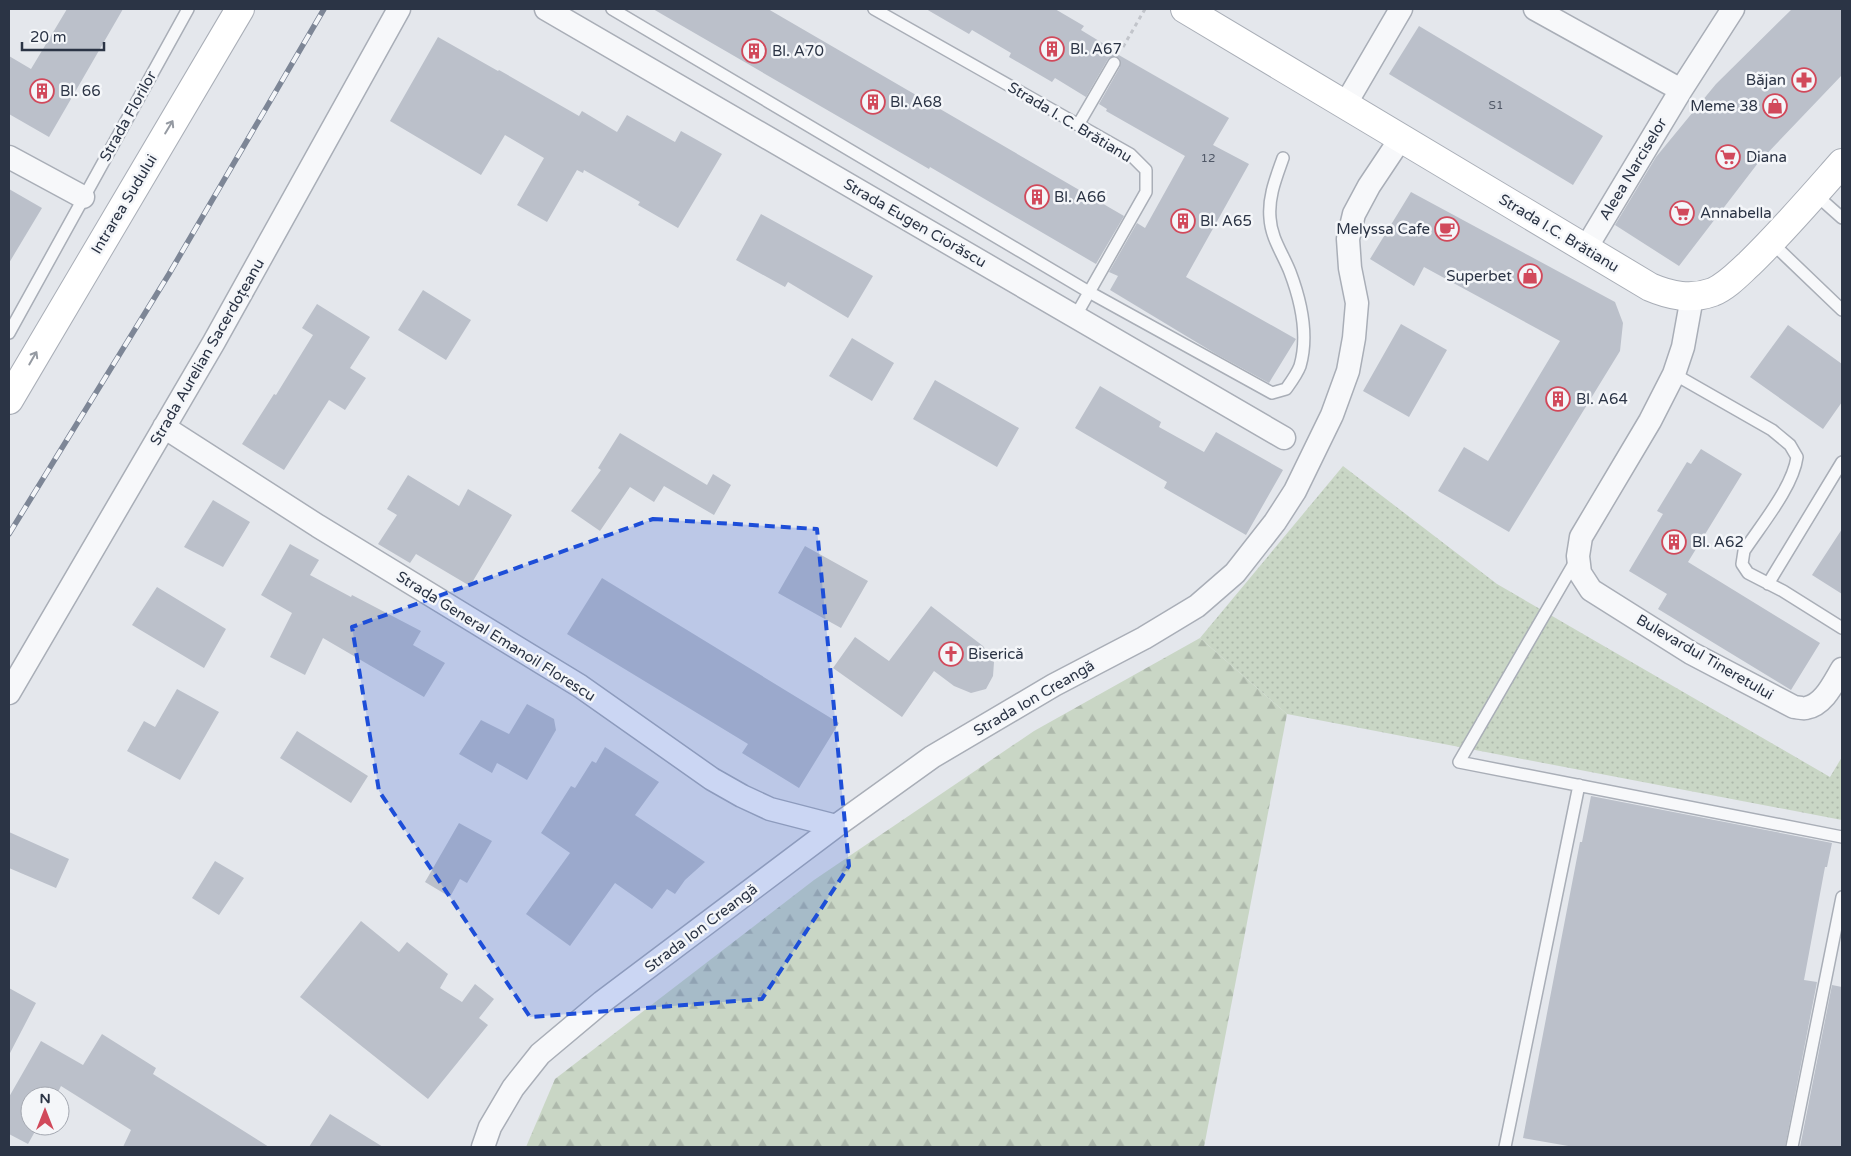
<svg xmlns="http://www.w3.org/2000/svg" width="1851" height="1156" font-family="'Varela Round',sans-serif">
<defs>
<pattern id="grass-dots" width="8" height="8" patternUnits="userSpaceOnUse" patternTransform="scale(1.25)"><rect width="8" height="8" fill="#c9d6c5"/><path d="M2 2h.1M6 6h.1" fill="none" stroke="#adb8ab" stroke-width="1.8" stroke-linecap="round"/></pattern>
<pattern id="forest-firs" width="22" height="20" patternUnits="userSpaceOnUse" patternTransform="scale(1.25)"><rect width="22" height="20" fill="#c9d6c5"/><path d="M5 1l3.5 6h-7zM16 11l3.5 6h-7z" fill="#adb8ab"/></pattern>
</defs>
<rect width="100%" height="100%" fill="#e4e7ec"/>
<path fill="url(#grass-dots)" d="M1343,466L1497,584L1830,777L1842,757V820L1287,714L1200,638Z"/>
<path fill="url(#forest-firs)" d="M1200,638L1287,714L1204,1147H526L555,1079L814,880L1034,731Z"/>
<path fill="#bbc0ca" d="M67,9H123L49,137L9,114V56L31,69Z
M653,9H768L1124,216L1096,264L930,167L929,169Z
M926,9H1055L1084,26L1081,30L1104,44L1103,46L1229,118L1213,145L1249,164L1186,277L1296,339L1269,383L1216,354L1110,290L1118,276L1109,272L1137,223L1145,228L1185,156L1106,111L1107,109L1099,104L1120,67V59L1114,56L1108,59L1086,97L1055,78L1052,82L1009,57L1011,53L972,30L969,34Z
M1792,9H1842V75L1758,163L1679,266L1615,225L1656,157L1716,84Z
M1419,26L1603,136L1573,185L1389,74Z
M438,37L498,71L499,70L579,116L582,111L617,132L627,115L675,142L681,131L722,154L678,228L638,205L640,202L584,170L583,173L577,170L547,222L517,205L544,158L505,135L481,175L390,121Z
M9,189L42,208L9,263Z
M1411,192L1615,302L1623,323L1620,351L1509,532L1438,491L1464,447L1488,461L1560,341L1424,267L1414,286L1370,259Z
M761,214L873,276L848,318L788,282L785,287L736,260Z
M423,290L471,320L446,360L398,330Z
M317,304L370,337L350,368L366,378L345,410L329,400L284,470L242,444L274,394L276,395L313,335L302,328Z
M1401,324L1447,350L1409,417L1363,391Z
M1788,325L1842,364V402L1823,429L1750,377Z
M852,338L894,363L872,401L829,376Z
M935,380L1019,428L997,467L913,419Z
M1100,386L1161,422L1159,427L1204,452L1216,432L1283,470L1246,535L1164,488L1167,482L1075,428Z
M620,433L707,485L713,474L731,485L714,515L664,486L654,502L630,487L600,531L571,511L601,470L598,468Z
M1701,449L1742,474L1688,562L1820,643L1791,690L1658,609L1667,594L1629,571L1663,514L1657,511L1687,462L1691,464Z
M408,475L459,506L468,489L512,515L470,586L416,554L410,563L378,544L397,515L387,509Z
M213,500L250,522L223,567L184,547Z
M1842,529V594L1812,575Z
M290,544L319,560L310,575L351,597L352,595L421,631L413,645L445,663L424,697L323,638L305,675L270,657L292,613L261,595Z
M805,546L868,581L841,628L778,593Z
M602,578L839,723L799,788L742,753L748,744L567,634Z
M157,587L226,629L204,668L132,625Z
M931,606L983,646L994,662L993,676L986,689L971,693L954,686L934,671L902,717L833,668L855,637L889,661Z
M177,689L219,712L180,780L127,751L144,721L155,727Z
M527,704L554,719L556,730L527,780L497,763L492,773L459,754L481,720L509,734Z
M297,731L368,776L351,803L280,758Z
M605,747L659,782L635,815L705,862L685,880L675,894L667,889L652,909L615,883L570,946L526,914L570,853L541,833L571,786L575,788L592,761L596,763Z
M1591,796L1832,843L1827,867H1825L1804,980L1817,982L1785,1147H1574L1523,1138L1580,842H1582Z
M459,823L492,841L467,883L460,879L450,897L425,882Z
M9,832L69,859L56,888L9,868Z
M215,861L244,878L219,915L192,898Z
M361,921L399,952L407,942L448,974L440,988L462,1002L475,984L494,999L479,1018L488,1025L428,1099L300,997Z
M1832,985L1842,987V1147H1800Z
M9,988L36,1003L9,1055Z
M102,1034L156,1068L153,1074L269,1147H123L131,1130L61,1086L56,1096H30V1126H38L28,1144L9,1134V1097L41,1041L83,1065Z
M330,1114L383,1147H309Z"/>
<g fill="none" stroke-linecap="round" stroke-linejoin="round">
<g stroke="#a9aeb7" stroke-width="14">
<path id="lane" d="M612,9L1089,292L1272,393L1286,389C1291,382 1297,374 1300,366C1309,335 1301,301 1290,272C1283,254 1271,238 1270,218C1268,197 1276,178 1283,158
M874,9L1130,154L1146,170V192L1075,317
M1078,125L1114,63
M1815,194L1842,218
M1771,242L1842,310
M9,333L188,9
M1674,374L1772,430L1790,445L1797,457C1793,487 1761,525 1744,551L1742,564L1748,573L1783,591L1842,628
M1576,560L1459,762L1842,837
M1768,584L1842,462
M1505,1147L1579,785
M1792,1147L1842,897"/>
</g>
<g stroke="#a9aeb7" stroke-width="25">
<path id="street" d="M546,9L1284,438
M1535,9L1681,90
M1345,105L1401,9
M9,157L83,197
M1586,248L1681,90L1733,9
M1692,297L1683,347L1674,374L1650,421L1581,537L1578,556L1580,573L1591,590L1691,653L1794,707C1797,707 1803,709 1806,708C1824,705 1834,682 1842,669
M164,427L318,526L580,686L712,779L742,796L770,809L836,826
M9,693L214,342L399,9
M483,1147L490,1127L513,1088L540,1054L602,1002L836,826L932,757L1054,685L1144,638L1197,606L1235,573L1275,522L1295,491L1332,415L1348,371L1354,338L1357,303L1350,268L1348,239L1354,214L1369,186L1401,138"/>
</g>
<g stroke="#a9aeb7" stroke-width="30">
<path id="secondary" d="M1185,9L1650,287C1671,296 1691,300 1713,292C1727,286 1738,274 1749,264C1782,232 1812,197 1842,163
M9,400L240,9"/>
</g>
<path stroke="#c2c5cb" stroke-width="3" stroke-dasharray="4 4" stroke-linecap="butt" d="M1123,47L1145,9"/>
<use href="#lane" stroke="#f7f8fa" stroke-width="11"/>
<use href="#street" stroke="#f7f8fa" stroke-width="22"/>
<use href="#secondary" stroke="#fff" stroke-width="28"/>
<g stroke="#7d8696" stroke-width="5.5">
<path id="rail" d="M9,534L169,274L324,9"/>
</g>
<use href="#rail" stroke="#f4f6f9" stroke-width="4" stroke-dasharray="11" stroke-linecap="butt"/>
</g>
<defs><path id="oneway-shaft" d="M-6 0H5M1.5-3L5.5 0L1.5 3" fill="none" stroke-width="1.6" stroke-linecap="round" stroke-linejoin="round" transform="scale(1.25)"/></defs>
<g stroke="#959aa2">
<use href="#oneway-shaft" transform="translate(169 127) rotate(-59)"/>
<use href="#oneway-shaft" transform="translate(33 358) rotate(-60)"/>
</g>
<path fill="#1d4ed8" fill-opacity="0.2" stroke="#1d4ed8" stroke-width="4" stroke-dasharray="10 6" stroke-linejoin="round" d="M653,519L817,529L849,866L762,999L530,1017L379,791L352,627Z"/>
<defs>
<g id="building-ring" transform="scale(1.25)"><circle r="9.5" fill="#f4f6f9" stroke="#d1495b" stroke-width="1.5"/><path d="M-4-6H4V6H1V3H-1V6H-4ZM-2.5-4.3h1.7v1.8h-1.7ZM.8-4.3h1.7v1.8H.8ZM-2.5-1h1.7V.8h-1.7ZM.8-1h1.7V.8H.8Z" fill="#d1495b"/></g>
<g id="pharmacy-ring" transform="scale(1.25)"><circle r="9.5" fill="#f4f6f9" stroke="#d1495b" stroke-width="1.5"/><path d="M-2-6h4v4h4v4h-4v4h-4v-4h-4v-4h4Z" fill="#d1495b"/></g>
<g id="shop-ring" transform="scale(1.25)"><circle r="9.5" fill="#f4f6f9" stroke="#d1495b" stroke-width="1.5"/><path d="M-5-2.5h2.3a2.7 3.5 0 0 1 5.4 0H5L5.5 6h-11ZM-1.5-2.5h3a1.5 2.3 0 0 0-3 0Z" fill="#d1495b"/></g>
<g id="supermarket-ring" transform="scale(1.25)"><circle r="9.5" fill="#f4f6f9" stroke="#d1495b" stroke-width="1.5"/><path d="M-6-5.5h2.5l.6 2H6L4.5 2H-2.5L-4.4-4H-6ZM-1.5 3.2a1.3 1.3 0 1 0 .1 0ZM3 3.2a1.3 1.3 0 1 0 .1 0Z" fill="#d1495b"/></g>
<g id="cafe-ring" transform="scale(1.25)"><circle r="9.5" fill="#f4f6f9" stroke="#d1495b" stroke-width="1.5"/><path d="M-5.5-4.5H6V0H3Q3 3.5 0 3.5H-2.5Q-5.5 3.5-5.5 0ZM3-3.2v2h1.7v-2ZM-6 4.5H4V6H-6Z" fill="#d1495b"/></g>
<g id="church-ring" transform="scale(1.25)"><circle r="9.5" fill="#f4f6f9" stroke="#d1495b" stroke-width="1.5"/><path d="M-1.2-6h2.4v3.5h3.3v2.4h-3.3V6h-2.4V-.1h-3.3v-2.4h3.3Z" fill="#d1495b"/></g>
</defs>
<g fill-rule="evenodd">
<use href="#building-ring" x="1052" y="49"/>
<use href="#building-ring" x="754" y="51"/>
<use href="#pharmacy-ring" x="1804" y="80"/>
<use href="#building-ring" x="42" y="91"/>
<use href="#building-ring" x="873" y="102"/>
<use href="#shop-ring" x="1775" y="106"/>
<use href="#supermarket-ring" x="1728" y="157"/>
<use href="#building-ring" x="1037" y="197"/>
<use href="#supermarket-ring" x="1682" y="213"/>
<use href="#building-ring" x="1183" y="221"/>
<use href="#cafe-ring" x="1447" y="229"/>
<use href="#shop-ring" x="1530" y="276"/>
<use href="#building-ring" x="1558" y="399"/>
<use href="#building-ring" x="1674" y="542"/>
<use href="#church-ring" x="951" y="654"/>
</g>
<g text-anchor="middle" stroke-width="5" stroke-linejoin="round" paint-order="stroke">
<g font-size="12" fill="#4f5766">
<text x="1496" y="109">S1</text>
<text x="1208" y="162">12</text>
</g>
<g font-size="15" fill="#2b3445" stroke="#f4f6f9" text-anchor="start">
<text x="1070" y="54">Bl. A67</text>
<text x="772" y="56">Bl. A70</text>
<text x="1786" y="85" text-anchor="end">Băjan</text>
<text x="60" y="96">Bl. 66</text>
<text x="890" y="107">Bl. A68</text>
<text x="1758" y="111" text-anchor="end">Meme 38</text>
<text x="1746" y="162">Diana</text>
<text x="1054" y="202">Bl. A66</text>
<text x="1700" y="218">Annabella</text>
<text x="1200" y="226">Bl. A65</text>
<text x="1430" y="234" text-anchor="end">Melyssa Cafe</text>
<text x="1512" y="281" text-anchor="end">Superbet</text>
<text x="1576" y="404">Bl. A64</text>
<text x="1692" y="547">Bl. A62</text>
<text x="968" y="659">Biserică</text>
</g>
<g font-size="15" fill="#2b3445" stroke="#f4f6f9">
<text transform="translate(128 116) rotate(-61)" y="5">Strada Florilor</text>
<text transform="translate(1070 122) rotate(31)" y="5">Strada I. C. Brătianu</text>
<text transform="translate(1633 169) rotate(-59)" y="5">Aleea Narciselor</text>
<text transform="translate(124 204) rotate(-59)" y="5">Intrarea Sudului</text>
<text transform="translate(915 223) rotate(30)" y="5">Strada Eugen Ciorăscu</text>
<text transform="translate(1559 233) rotate(31)" y="5">Strada I.C. Brătianu</text>
<text transform="translate(207 352) rotate(-60)" y="5">Strada Aurelian Sacerdoțeanu</text>
<text transform="translate(496 636) rotate(32)" y="5">Strada General Emanoil Florescu</text>
<text transform="translate(1705 657) rotate(30)" y="5">Bulevardul Tineretului</text>
<text transform="translate(1034 698) rotate(-30)" y="5">Strada Ion Creangă</text>
<text transform="translate(701 928) rotate(-37)" y="5">Strada Ion Creangă</text>
</g>
</g>
<rect width="1851" height="1156" fill="none" stroke="#2b3445" stroke-width="20"/>
<g transform="translate(45 1111)"><circle r="24" fill="#f4f6f9" stroke="#a4a8b1"/>
<path d="M0-4L9 19L0 12L-9 19Z" fill="#d1495b"/>
<text y="-8" font-size="14" font-weight="bold" text-anchor="middle" fill="#2b3445">N</text>
</g>
<path d="M22 42v8h82v-8" fill="none" stroke="#2b3445" stroke-width="2.5"/>
<text x="30" y="42" font-size="15" fill="#2b3445" stroke="#f4f6f9" stroke-width="4" paint-order="stroke">20 m</text>
</svg>
